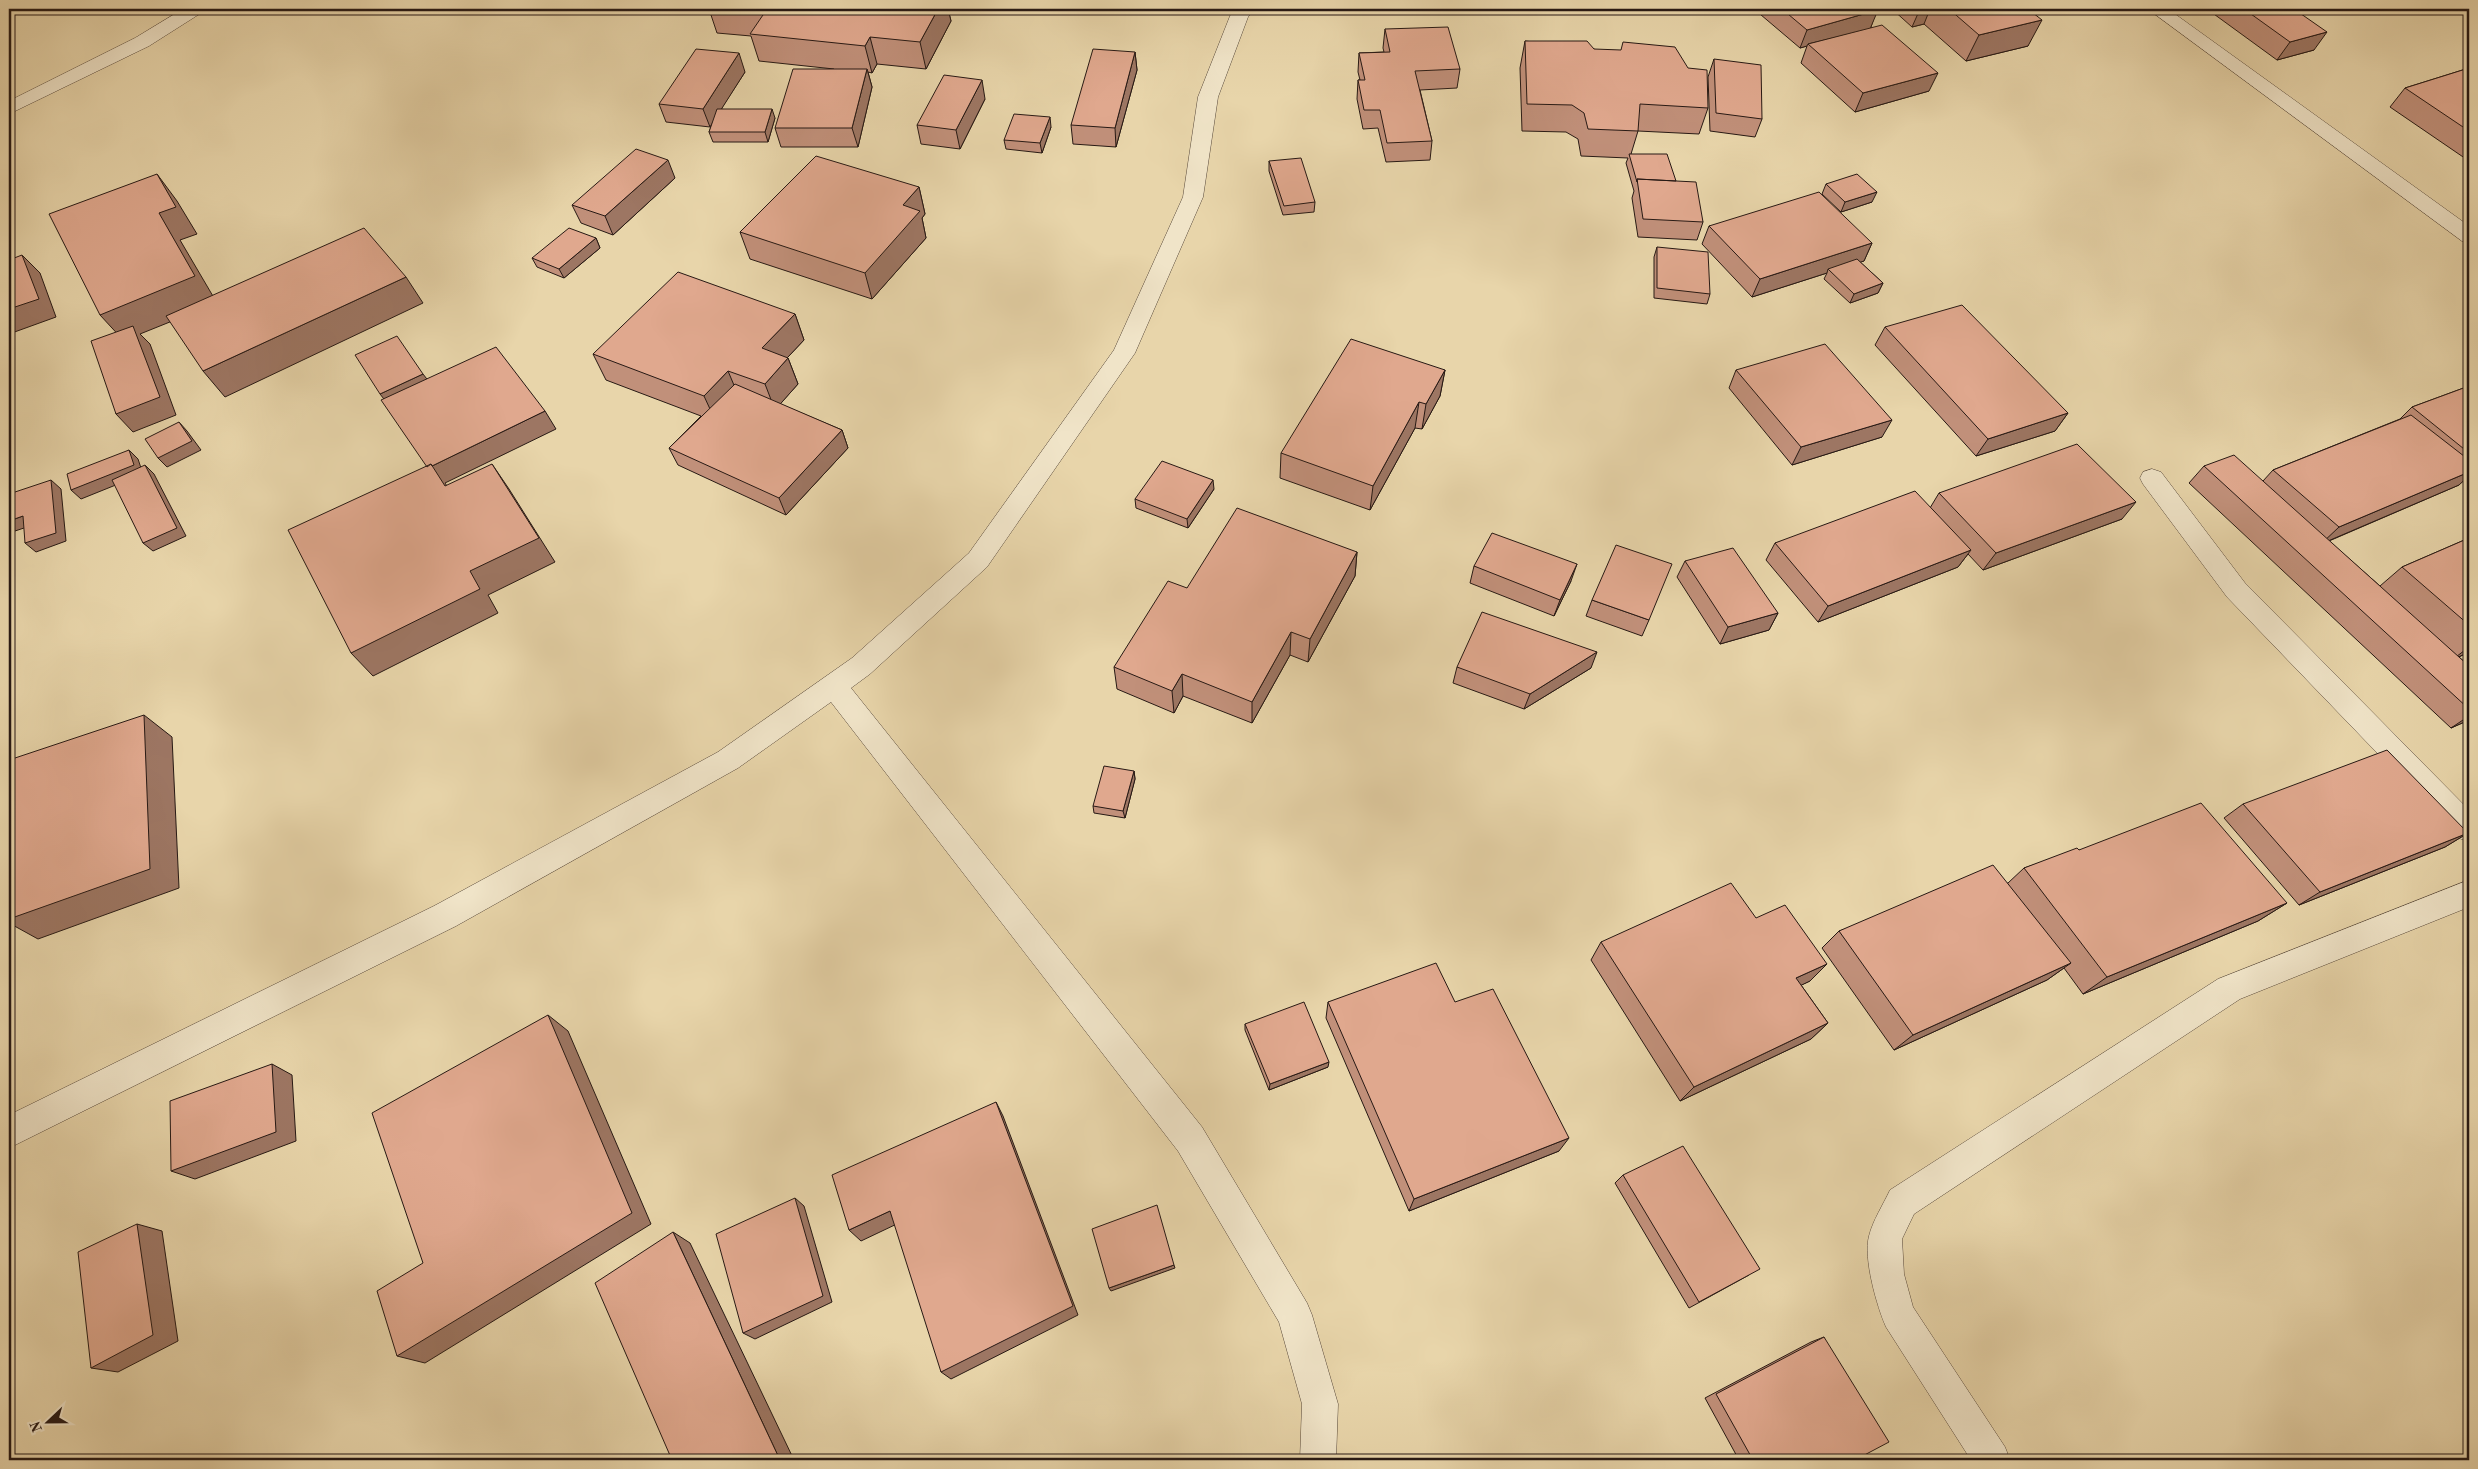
<svg xmlns="http://www.w3.org/2000/svg" width="2478" height="1469" font-family="'Old Standard TT',serif">
<rect width="100%" height="100%" fill="#e8d5aa"/>
<filter id="stains"><feTurbulence type="fractalNoise" baseFrequency=".004" numOctaves="4"/><feColorMatrix values="0 0 0 0 .2 0 0 0 0 .09 0 0 0 0 .02 0 0 0 .5 -.17"/></filter>
<radialGradient id="worn" r=".72"><stop offset=".6" stop-color="#630" stop-opacity="0"/><stop offset="1" stop-color="#630" stop-opacity=".3"/></radialGradient>
<g fill="none" stroke-linecap="round" stroke-linejoin="round">
<g stroke="#57483a" stroke-width="1">
<path id="minor" d="M183,9H204L201,13L149,46L9,114V101L135,38Z
M1235,9H1254L1248,17L1218,97L1203,197L1135,353L987,567L870,674L851,688L1202,1127L1307,1303L1312,1315L1338,1404L1336,1460H1300L1302,1404L1279,1322L1178,1151L831,702L738,768L456,926L9,1148V1115L434,906L718,752L852,658L969,553L1114,350L1183,197L1198,97L1230,16Z
M2148,9H2168L2469,226V243L2462,241Z
M2152,469L2161,472L2245,583L2469,810V842L2459,838L2227,597L2143,484L2140,478L2143,472Z
M2469,880V907L2240,999L1914,1214L1902,1239L1904,1274L1913,1307L2005,1447L2010,1460H1971L1886,1327C1877,1307 1863,1258 1869,1236C1873,1220 1883,1205 1890,1190L2218,979Z"/>
</g>
<use href="#minor" fill="#f0e4c8" fill-rule="evenodd"/>
</g>
<path fill="#c1907a" stroke="#271914" d="M709,9H948L951,21L926,69L877,64L872,73L868,72L872,87L858,147H781L775,128L834,69L759,61L751,36L717,33Z
M1754,9H1877L1871,27L1929,91L1855,112L1801,63L1807,46L1800,48Z
M1892,9H2028V46L1966,61L1924,24L1912,27Z
M2207,9H2294L2314,50L2277,60Z
M1385,29L1460,69L1457,88L1420,90L1432,141L1430,160L1386,162L1378,128L1363,129L1357,99L1358,80H1360L1358,72L1359,53L1384,52L1383,48Z
M1525,41L1594,49L1708,108L1699,134L1638,131L1631,154L1676,181L1703,222L1697,240L1638,237L1632,198L1634,191L1626,163L1628,158L1581,156L1578,139L1566,132L1522,131L1520,68Z
M1135,52L1137,70L1116,147L1073,144L1071,125Z
M1714,59L1762,119L1755,137L1710,131L1708,77Z
M2469,68V161L2390,107L2405,88Z
M745,72L721,109L775,118L768,142H713L709,132L712,124L710,127L666,122L659,104Z
M985,99L960,149L921,144L917,125Z
M1051,127L1042,153L1006,149L1004,140Z
M1269,161L1315,202L1314,212L1283,215L1269,171Z
M675,178L613,235L581,223L572,205Z
M1826,184L1872,202L1841,212L1822,194Z
M919,187L925,214L922,218L926,238L872,299L750,259L740,232Z
M1709,226L1872,243L1864,261L1860,262L1883,283L1878,293L1850,303L1824,279L1827,273L1752,297L1702,244Z
M596,238L600,248L564,278L537,267L532,258Z
M1657,247L1710,294L1707,304L1654,298V257Z
M795,314L804,340L787,358H788L798,384L780,404L842,430L848,448L786,515L678,465L669,448L701,416L606,380L593,354Z
M1885,327L2068,413L2055,431L1976,456L1875,345Z
M1445,370L1440,396L1422,429L1415,428L1370,510L1280,478L1281,453Z
M1736,370L1882,437L1792,465L1729,388Z
M2469,386V484L2467,485L2463,481L2459,485L2329,541L2380,586L2402,567L2469,538V652L2459,657L2469,666V720L2451,728L2189,483L2204,466L2263,481L2273,470L2400,419L2412,407Z
M1214,489L1188,528L1136,508L1135,499Z
M1939,493L2122,519L1983,570L1968,554L1958,567L1818,622L1766,560L1775,543L1930,508Z
M1357,552L1355,576L1308,662L1290,655L1252,723L1183,696L1174,713L1117,689L1114,667L1187,588Z
M1685,561L1778,613L1769,630L1720,644L1677,577Z
M1474,566L1571,581L1554,616L1470,583Z
M1592,600L1649,620L1642,636L1586,616Z
M1457,667L1591,668L1524,709L1453,683Z
M1134,771L1135,779L1125,818L1094,813L1093,806Z
M2243,804L2468,833L2445,847L2299,905L2224,818Z
M2079,850L2287,903L2258,921L2083,994L2064,968L2047,980L1894,1050L1822,948L1839,931L2008,883L2024,868Z
M1756,918L1810,981L1801,985L1828,1023L1811,1039L1680,1101L1591,960L1601,942Z
M1328,1002H1455L1559,1151L1409,1211L1326,1018Z
M1245,1024L1328,1067L1269,1090L1245,1030Z
M1623,1175L1749,1275L1689,1308L1615,1183Z
M1824,1337L1855,1460H1739L1705,1398L1811,1342Z"/>
<path fill="#9d7663" stroke="#271914" d="M938,9H948L951,21L926,69L920,42Z
M1920,9H1930L1924,24L1912,27Z
M1878,10L1870,29L1808,44L1807,46L1800,48L1807,30Z
M2042,20L2028,46L1966,61L1979,35Z
M2327,32L2314,50L2277,60L2290,42Z
M870,37L877,64L872,73L865,46Z
M1135,52L1137,70L1116,147L1115,128Z
M739,53L745,72L710,127L703,109Z
M867,69L872,87L858,147L852,128Z
M1938,73L1929,91L1855,112L1863,93Z
M982,80L985,99L960,149L956,130Z
M772,109L775,118L768,142L765,132Z
M1050,117L1051,127L1042,153L1040,143Z
M668,160L675,178L613,235L605,216Z
M157,174L177,201L197,234L180,240L217,303L140,334L150,344L176,415L133,432L116,414L124,341L100,315L159,213Z
M919,187L925,214L922,218L926,238L872,299L865,273L903,205Z
M1877,192L1872,202L1841,212L1845,202Z
M596,238L600,248L564,278L559,269Z
M1872,243L1864,261L1831,272L1828,269L1827,273L1752,297L1760,279Z
M22,255L40,273L56,317L9,334V309Z
M406,277L423,303L225,397L203,371Z
M1883,283L1878,293L1850,303L1854,294Z
M795,314L804,340L772,374L762,348Z
M788,358L798,384L775,410L765,384Z
M1445,370L1440,396L1422,429L1426,404Z
M728,371L739,397L716,422L704,396Z
M423,374L430,383L387,403L380,394Z
M1419,402L1415,428L1370,510L1373,486Z
M545,411L556,429L445,483L463,511L428,468Z
M2068,413L2055,431L1976,456L1988,439Z
M1892,420L1882,437L1792,465L1801,447Z
M179,422L187,431L201,450L167,467L158,458Z
M842,430L848,448L786,515L779,498Z
M129,450L138,459L143,474L81,499L71,490Z
M492,464L509,489L555,562L488,595L498,613L373,676L351,653L470,571Z
M145,465L154,474L186,536L153,551L143,543Z
M2469,472V476L2459,485L2321,544L2339,527Z
M51,480L61,489L66,541L36,552L25,543Z
M1213,480L1214,489L1188,528L1187,519Z
M2136,502L2122,519L1983,570L1996,553Z
M23,516L33,525L9,533V521Z
M1971,550L1958,567L1818,622L1828,606Z
M1357,552L1355,576L1308,662L1310,639Z
M1577,564L1571,581L1554,616L1560,600Z
M1778,613L1769,630L1720,644L1728,627Z
M1291,632L1290,655L1252,723V702Z
M2469,647V652L2452,660Z
M1597,652L1591,668L1524,709L1530,694Z
M1182,674L1183,696L1174,713L1172,691Z
M144,715L172,737L179,888L38,939L9,923V919Z
M2469,716V720L2451,728Z
M1134,771L1135,779L1125,818L1123,811Z
M2468,833L2445,847L2299,905L2320,892Z
M2287,903L2258,921L2083,994L2107,977Z
M2071,963L2047,980L1894,1050L1913,1035Z
M1827,964L1810,981L1781,995L1796,978Z
M548,1015L568,1031L651,1224L425,1363L397,1356Z
M1828,1023L1811,1039L1680,1101L1694,1087Z
M1329,1062L1328,1067L1269,1090L1270,1084Z
M272,1064L292,1075L296,1141L195,1179L171,1171Z
M996,1102L1003,1116L1078,1315L951,1379L941,1372Z
M1569,1138L1559,1151L1409,1211L1414,1199Z
M795,1198L804,1206L832,1302L755,1339L743,1333Z
M890,1211L901,1222L861,1241L849,1230Z
M137,1224L162,1231L178,1341L118,1372L91,1368Z
M673,1232L690,1243L794,1460H780Z
M1174,1265L1175,1268L1111,1291L1109,1288Z"/>
<path fill="#e0a88e" stroke="#271914" d="M732,9H938L920,42L870,37L865,46L750,34L765,12Z
M1782,9H1877L1878,10L1807,30Z
M1949,9H2028L2042,20L1979,35Z
M2244,9H2294L2327,32L2290,42Z
M1882,25L1938,73L1863,93L1808,44Z
M1448,27L1460,69L1415,71L1432,141L1387,143L1380,110H1364L1358,80H1365L1359,53L1390,52L1385,29Z
M1525,41H1587L1594,49L1621,50L1623,42L1675,47L1688,68L1707,70L1708,108L1640,104L1638,131L1588,129L1584,113L1572,105L1527,104Z
M696,49L739,53L703,109L659,104Z
M1093,49L1135,52L1115,128L1071,125Z
M1714,59L1761,65L1762,119L1716,113Z
M2469,68V131L2405,88Z
M793,69H867L852,128H775Z
M944,75L982,80L956,130L917,125Z
M717,109H772L765,132H709Z
M1014,114L1050,117L1040,143L1004,140Z
M636,149L668,160L605,216L572,205Z
M1629,154H1667L1676,181L1637,179V182Z
M816,156L919,187L903,205L920,211L865,273L740,232Z
M1301,158L1315,202L1284,206L1269,161Z
M157,174L176,207L159,213L195,276L100,315L49,214Z
M1857,174L1877,192L1845,202L1826,184Z
M1637,179L1696,182L1703,222L1643,219Z
M1819,192L1872,243L1760,279L1709,226Z
M364,228L406,277L203,371L166,316Z
M569,228L596,238L559,269L532,258Z
M1657,247L1708,252L1710,294L1657,288Z
M22,255L39,299L9,309V260Z
M1857,259L1883,283L1854,294L1828,269Z
M678,272L795,314L762,348L788,358L765,384L728,371L704,396L593,354Z
M1962,305L2068,413L1988,439L1885,327Z
M133,326L160,397L116,414L91,341Z
M397,336L423,374L380,394L355,355Z
M1351,339L1445,370L1426,404L1419,402L1373,486L1281,453Z
M1825,344L1892,420L1801,447L1736,370Z
M496,347L545,411L432,466L431,464L427,467L381,400Z
M735,384L842,430L779,498L669,448Z
M2469,386V453L2412,407Z
M2411,415L2469,460V472L2339,527L2273,470Z
M179,422L192,441L158,458L145,439Z
M2077,444L2136,502L1996,553L1939,493Z
M129,450L134,465L71,490L67,474Z
M2234,455L2469,666V709L2204,466Z
M1162,461L1213,480L1187,519L1135,499Z
M431,464L445,486L492,464L539,538L470,571L480,589L351,653L288,530Z
M145,465L177,528L143,543L112,480Z
M51,480L56,533L25,543L23,516L9,521V494Z
M1915,491L1971,550L1828,606L1775,543Z
M1237,508L1357,552L1310,639L1291,632L1252,702L1182,674L1172,691L1114,667L1168,581L1187,588Z
M1492,533L1577,564L1560,600L1474,566Z
M2469,538V625L2402,567Z
M1616,545L1672,564L1649,620L1592,600Z
M1733,548L1778,613L1728,627L1685,561Z
M1482,612L1597,652L1530,694L1457,667Z
M144,715L150,869L9,919V760Z
M2387,750L2468,833L2320,892L2243,804Z
M1104,766L1134,771L1123,811L1093,806Z
M2201,803L2287,903L2107,977L2024,868L2077,848L2079,850Z
M1993,865L2071,963L1913,1035L1839,931Z
M1731,883L1756,918L1785,905L1827,964L1796,978L1828,1023L1694,1087L1601,942Z
M1436,963L1455,1002L1493,989L1569,1138L1414,1199L1328,1002Z
M1304,1002L1329,1062L1270,1084L1245,1024Z
M548,1015L632,1213L397,1356L377,1291L423,1263L372,1113Z
M272,1064L276,1132L171,1171L170,1101Z
M996,1102L1073,1306L941,1372L890,1211L849,1230L832,1175Z
M1683,1146L1760,1269L1699,1302L1623,1175Z
M795,1198L823,1296L743,1333L716,1234Z
M1157,1205L1174,1265L1109,1288L1092,1229Z
M137,1224L153,1335L91,1368L78,1252Z
M673,1232L780,1460H672L595,1283Z
M1824,1337L1889,1442L1855,1460H1753L1716,1394Z
M1571,1456L1573,1460H1564Z"/>
<rect width="2478" height="1469" fill="none" stroke="#e8d5aa" stroke-width="30"/>
<rect x="10" y="10" width="2458" height="1449" fill="none" stroke="#271914" stroke-width="2.5"/>
<rect x="15" y="15" width="2448" height="1439" fill="none" stroke="#271914"/>
<g transform="translate(48 1422) rotate(248)" stroke="#f0e4c8" stroke-width="4" paint-order="stroke">
<path d="M0-4L9 19L0 12L-9 19Z" fill="#271914"/>
<text y="-8" font-size="14" font-weight="bold" text-anchor="middle" fill="#271914">N</text>
</g>
<rect width="100%" height="100%" filter="url(#stains)"/>
<rect width="100%" height="100%" fill="url(#worn)"/>
</svg>
